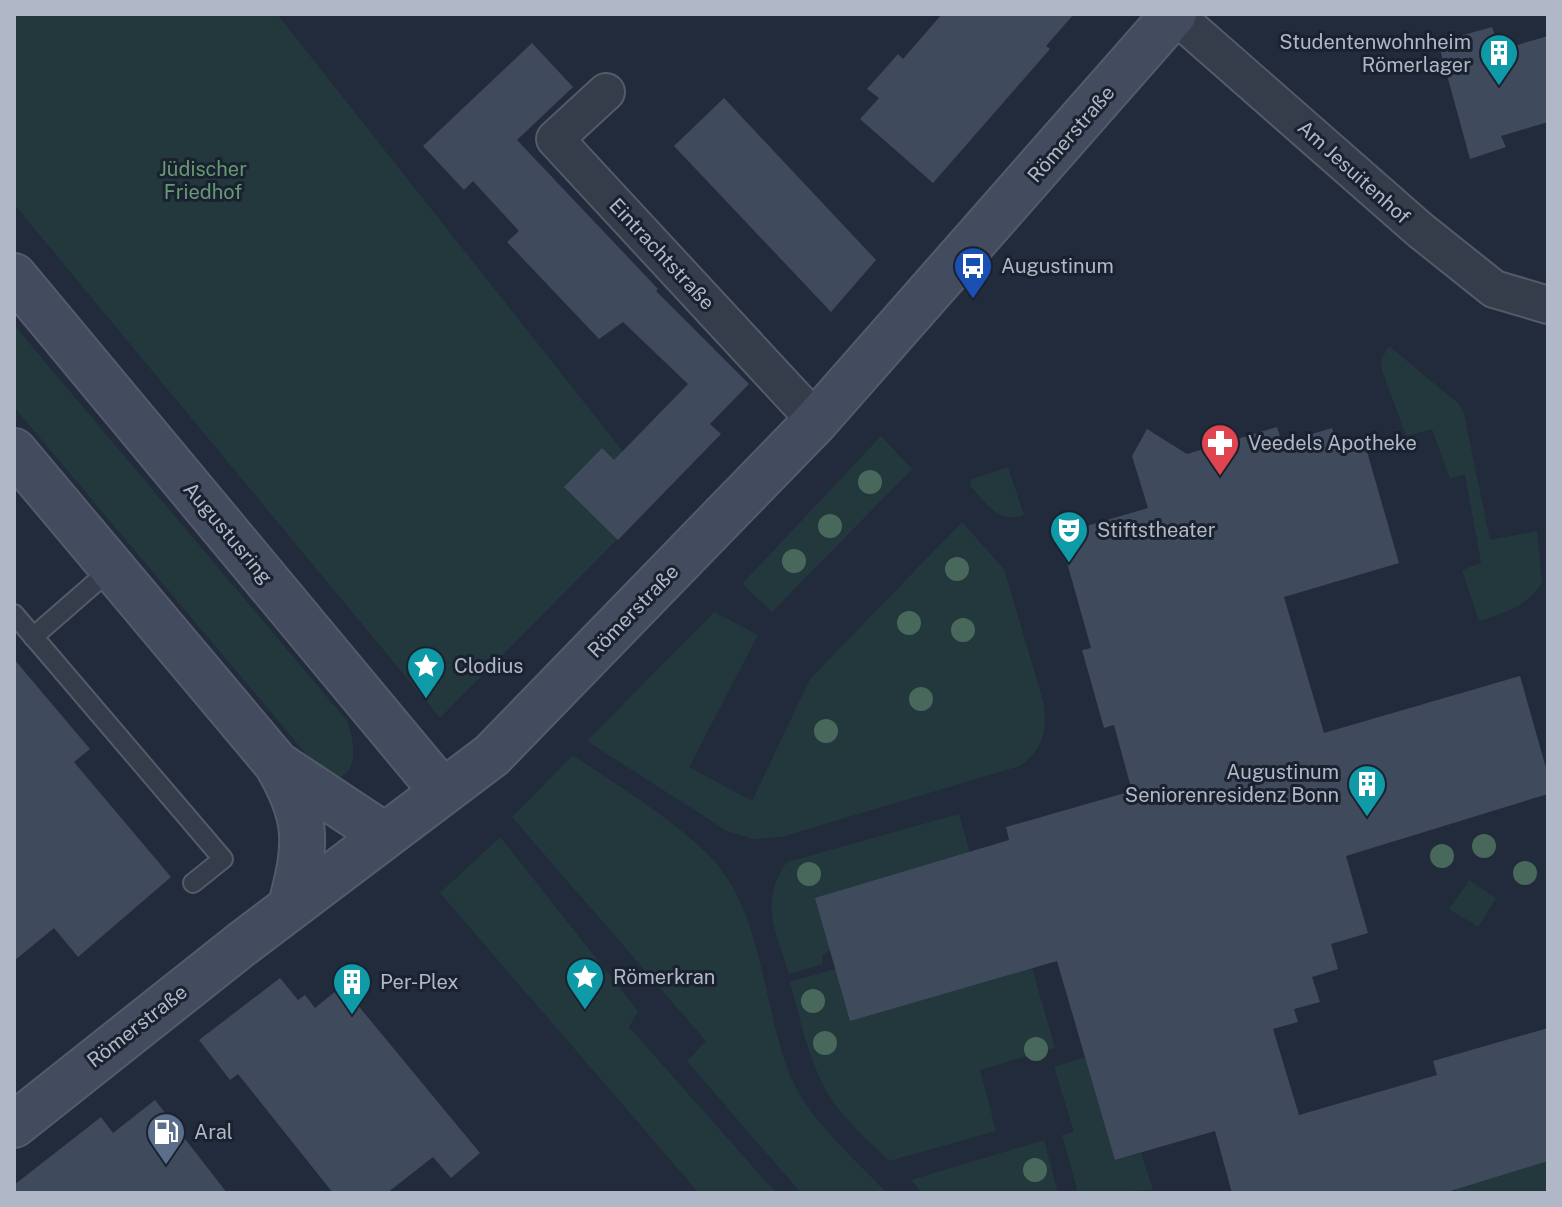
<svg xmlns="http://www.w3.org/2000/svg" width="1562" height="1207" font-family="'Public Sans',sans-serif">
<rect width="100%" height="100%" fill="#212b3b"/>
<path fill="#23383c" d="M14,14H277L659,497L440,718L14,204Z
M14,325L348,722C353,742 361,768 337,779L320,770L307,755L14,407Z
M1389,346L1459,404L1464,414L1490,540L1537,531L1542,583C1526,607 1505,613 1479,621L1462,570L1481,563L1465,474L1450,479L1432,429L1406,436L1382,370L1381,360Z
M881,436L912,469L772,612L742,584Z
M1008,467L1024,515C997,524 988,504 970,486L972,479Z
M962,522L1004,569L1044,704C1047,731 1043,750 1020,766L781,837L753,839L727,831L587,741L714,612L758,635L689,767L752,801L810,679Z
M573,755C617,786 696,832 725,875C765,934 764,1013 791,1077C810,1122 854,1158 887,1193H801L687,1061L706,1041L512,817Z
M959,814L970,853L822,956L823,964L789,974C776,931 758,902 787,862Z
M500,837L638,1011L629,1027L776,1193H699L440,893Z
M1469,880L1496,898L1478,927L1449,909Z
M1032,968L1055,1048L980,1070L996,1131L889,1161C873,1145 855,1129 840,1111C811,1074 802,1026 790,982L835,969Z
M1086,1057L1116,1160L1141,1153L1153,1190L1078,1193L1062,1135L1074,1132L1054,1067Z
M1044,1140L1058,1193H922L911,1180Z
M1548,1161V1193H1457L1453,1181L1477,1183Z"/>
<path fill="#404a5d" d="M942,14H1074L1046,46L1050,49L933,183L860,119L879,98L867,89L898,54L903,59Z
M1492,27L1500,50L1548,36V122L1501,136L1506,147L1470,159L1438,42Z
M532,43L573,87L517,140L658,289L656,291L749,384L710,424L721,434L618,540L564,487L602,448L614,460L688,384L623,322L599,339L507,242L519,231L473,181L464,190L423,146Z
M724,98L876,260L831,312L674,146Z
M1277,427L1282,443L1332,428L1340,455L1366,448L1399,563L1284,597L1324,733L1520,676L1548,775V794L1346,856L1368,933L1331,944L1338,969L1312,977L1320,1002L1294,1009L1298,1022L1273,1029L1299,1115L1437,1075L1433,1061L1548,1028V1161L1444,1193H1232L1215,1131L1115,1160L1057,961L850,1021L815,898L1009,840L1006,827L1132,791L1114,725L1104,728L1082,650L1091,648L1059,534L1148,508L1132,456L1147,429L1187,454Z
M14,659L90,749L74,762L171,877L78,957L54,928L14,961Z
M280,978L298,1000L305,995L315,1008L342,986L480,1153L451,1178L433,1157L387,1193H333L238,1074L230,1080L199,1040Z
M155,1100L227,1193H14V1185L101,1117L113,1133Z"/>
<g fill="none" stroke-linecap="round" stroke-linejoin="round">
<g stroke="#535a69" stroke-width="22">
<path id="lane" d="M14,614L223,859L193,883
M33,637L111,569"/>
</g>
<g stroke="#535a69" stroke-width="40">
<path id="street" d="M1174,14L1420,230L1494,289L1548,305
M606,92L555,139L816,421"/>
</g>
<g stroke="#535a69" stroke-width="48">
<path id="secondary" d="M14,276L442,791
M14,451L276,763C309,818 307,845 291,905
M280,766L384,835
M14,1125L242,944L492,755L816,421L1174,14"/>
</g>
<use href="#lane" stroke="#353d4b" stroke-width="18"/>
<use href="#street" stroke="#353d4b" stroke-width="36"/>
<use href="#secondary" stroke="#434b5e" stroke-width="44"/>
</g>
<g fill="#47685b">
<circle cx="870" cy="482" r="12"/>
<circle cx="830" cy="526" r="12"/>
<circle cx="794" cy="561" r="12"/>
<circle cx="957" cy="569" r="12"/>
<circle cx="909" cy="623" r="12"/>
<circle cx="963" cy="630" r="12"/>
<circle cx="921" cy="699" r="12"/>
<circle cx="826" cy="731" r="12"/>
<circle cx="1484" cy="846" r="12"/>
<circle cx="1442" cy="856" r="12"/>
<circle cx="1525" cy="873" r="12"/>
<circle cx="809" cy="874" r="12"/>
<circle cx="813" cy="1001" r="12"/>
<circle cx="825" cy="1043" r="12"/>
<circle cx="1036" cy="1049" r="12"/>
<circle cx="1035" cy="1170" r="12"/>
</g>
<defs>
<g id="building-pin" transform="scale(2)"><path d="M0 17L-7.5 6A9.5 9.5 0 1 1 7.5 6Z" fill="#0f9aa8" stroke="#1a2230"/><path d="M-4-6H4V6H1V3H-1V6H-4ZM-2.5-4.3h1.7v1.8h-1.7ZM.8-4.3h1.7v1.8H.8ZM-2.5-1h1.7V.8h-1.7ZM.8-1h1.7V.8H.8Z" fill="#fff"/></g>
<g id="bus-pin" transform="scale(2)"><path d="M0 17L-7.5 6A9.5 9.5 0 1 1 7.5 6Z" fill="#1a4fb4" stroke="#1a2230"/><path d="M-5-6H5V4H4V6H2V4H-2V6H-4V4H-5ZM-3.5-4V0h7V-4ZM-3.5 1.2v1.5H-2V1.2ZM2 1.2v1.5H3.5V1.2Z" fill="#fff"/></g>
<g id="pharmacy-pin" transform="scale(2)"><path d="M0 17L-7.5 6A9.5 9.5 0 1 1 7.5 6Z" fill="#e0444e" stroke="#1a2230"/><path d="M-2-6h4v4h4v4h-4v4h-4v-4h-4v-4h4Z" fill="#fff"/></g>
<g id="theatre-pin" transform="scale(2)"><path d="M0 17L-7.5 6A9.5 9.5 0 1 1 7.5 6Z" fill="#0f9aa8" stroke="#1a2230"/><path d="M-5-5.5Q0-4 5-5.5V0Q5 5 0 6Q-5 5-5 0ZM-3.3-2.5H-1v1.5H-3.3ZM1-2.5H3.3v1.5H1ZM-2.8 1Q0 5.5 2.8 1Z" fill="#fff"/></g>
<g id="sight-pin" transform="scale(2)"><path d="M0 17L-7.5 6A9.5 9.5 0 1 1 7.5 6Z" fill="#0f9aa8" stroke="#1a2230"/><path d="M0-6L1.8-2.2L6-1.7L2.9 1.2L3.7 5.4L0 3.3L-3.7 5.4L-2.9 1.2L-6-1.7L-1.8-2.2Z" fill="#fff"/></g>
<g id="fuel-pin" transform="scale(2)"><path d="M0 17L-7.5 6A9.5 9.5 0 1 1 7.5 6Z" fill="#5c6f8a" stroke="#1a2230"/><path d="M-5.5-6h7V0h2V4h1.3V-2.5L3-4.5l.8-.8L6-3V5H2.5V1h-1V6h-7ZM-4.2-4.7v3.2H.2V-4.7Z" fill="#fff"/></g>
</defs>
<g fill-rule="evenodd">
<use href="#building-pin" x="1499" y="53"/>
<use href="#bus-pin" x="973" y="266"/>
<use href="#pharmacy-pin" x="1220" y="443"/>
<use href="#theatre-pin" x="1069" y="530"/>
<use href="#sight-pin" x="426" y="666"/>
<use href="#building-pin" x="1367" y="784"/>
<use href="#sight-pin" x="585" y="977"/>
<use href="#building-pin" x="352" y="982"/>
<use href="#fuel-pin" x="166" y="1132"/>
</g>
<g text-anchor="middle" stroke-width="6" stroke-linejoin="round" paint-order="stroke">
<g font-size="20" fill="#b0b7c7" stroke="#1a2230" text-anchor="start">
<text x="1471" y="49" text-anchor="end">Studentenwohnheim<tspan x="1471" dy="23">Römerlager</tspan></text>
<text x="1001" y="273">Augustinum</text>
<text x="1248" y="450">Veedels Apotheke</text>
<text x="1097" y="537">Stiftstheater</text>
<text x="454" y="673">Clodius</text>
<text x="1339" y="779" text-anchor="end">Augustinum<tspan x="1339" dy="23">Seniorenresidenz Bonn</tspan></text>
<text x="613" y="984">Römerkran</text>
<text x="380" y="989">Per-Plex</text>
<text x="194" y="1139">Aral</text>
</g>
<g font-size="20" fill="#b0b7c7" stroke="#1a2230">
<text transform="translate(1071 134) rotate(-49)" y="7">Römerstraße</text>
<text transform="translate(1354 172) rotate(42)" y="7">Am Jesuitenhof</text>
<text transform="translate(662 254) rotate(47)" y="7">Eintrachtstraße</text>
<text transform="translate(228 533) rotate(50)" y="7">Augustusring</text>
<text transform="translate(633 611) rotate(-46)" y="7">Römerstraße</text>
<text transform="translate(137 1026) rotate(-38)" y="7">Römerstraße</text>
</g>
<g font-size="20" fill="#669975" stroke="#1a2230">
<text x="203" y="176">Jüdischer<tspan x="203" dy="23">Friedhof</tspan></text>
</g>
</g>
<rect width="1562" height="1207" fill="none" stroke="#b0b7c7" stroke-width="32"/>
</svg>
